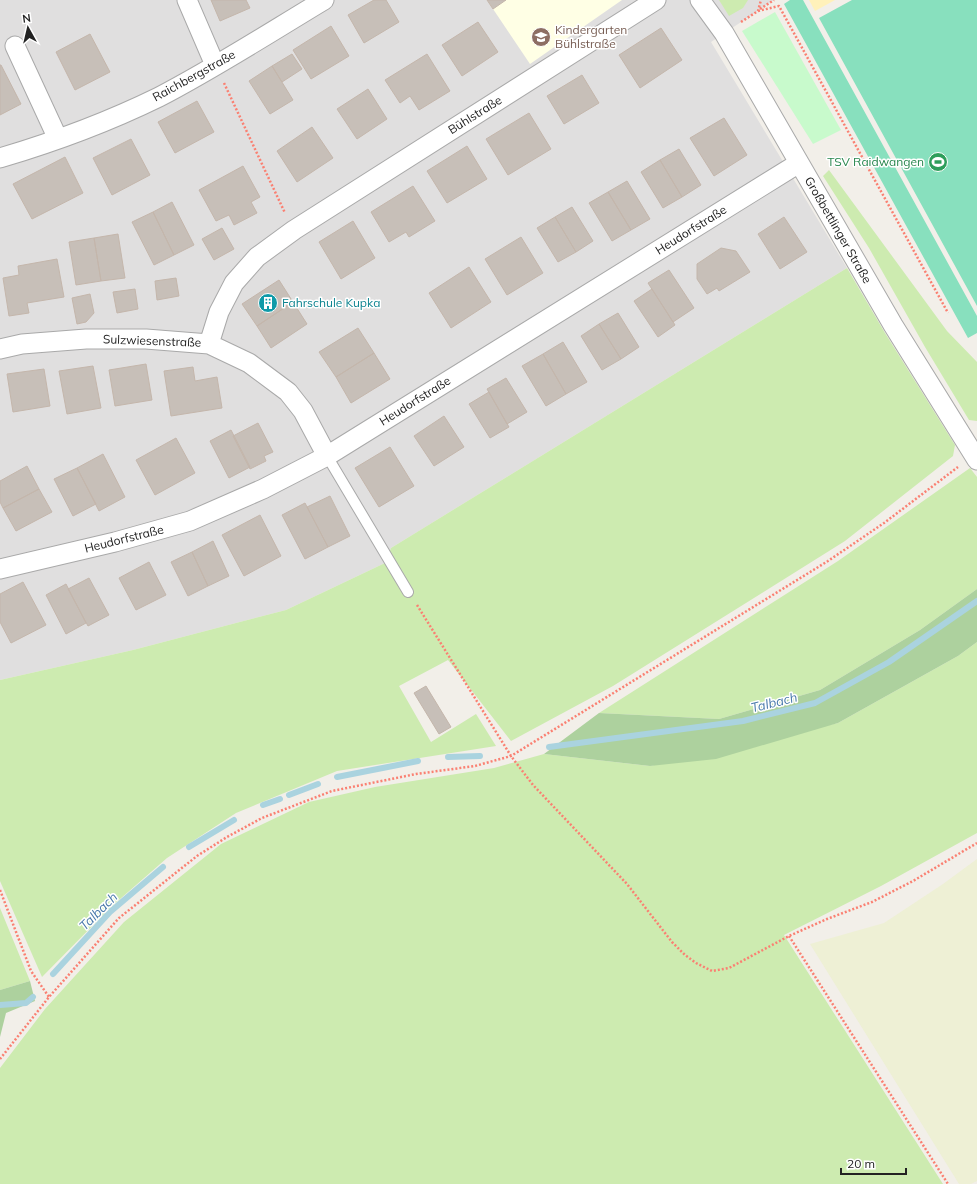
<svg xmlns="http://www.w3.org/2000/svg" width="977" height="1184" font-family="Mulish,sans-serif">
<rect width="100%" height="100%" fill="#f2efe9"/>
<path fill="#e0dfdf" d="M0,0H774L711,42L847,268L391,548L385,563L286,610L133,650L0,680Z"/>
<path fill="#ffffe5" d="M487,0H622L530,64Z"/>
<path fill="#eef0d5" d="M977,859V1181L971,1184H959L810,944L884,923L943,884Z"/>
<path fill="#cdebb0" d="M719,0H748L743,8L729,16Z
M829,170L947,331L977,362V421L969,420L925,347L869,248L823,176Z
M847,268L885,333L955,445L953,456L845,541L613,686L511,741L448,660L399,686L431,742L476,714L496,746L337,771L236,813L167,858L112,906L42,977L0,881V680L133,650L286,610L385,563L391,548Z
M970,468L977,477V589L920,630L820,690L719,719L599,713L838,561Z
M977,642V833L881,886L784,935L943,1184H0V1068L45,1009L124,922L221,844L309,802L375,787L494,768L544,754L650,766L838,723L958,656Z
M0,908L30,981L0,990Z"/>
<path fill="#add19e" d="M977,589V642L958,656L838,723L716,759L650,766L544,754L599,713L719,719L820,690L920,630Z
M30,981L35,1001L6,1013L0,1037V990Z"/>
<path fill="#fff1ba" d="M809,0H835L815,11Z"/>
<path fill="#c8facc" d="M775,12L841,130L813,144L742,31Z"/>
<path fill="#88e0be" d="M790,0H803L977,316V333L968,338L784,4Z
M852,0H977V306L819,18Z"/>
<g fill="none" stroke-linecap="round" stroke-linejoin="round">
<path stroke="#aad3df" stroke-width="6" d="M549,747L743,721L815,703L889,662L977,601
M448,757L480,756
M337,777L418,761
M289,795L318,784
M263,805L280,799
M189,847L234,820
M53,974L110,912L163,867
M0,1005L26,1003L33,997"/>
</g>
<path fill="#c7bfb8" stroke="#c4b6ab" d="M211,0H246L250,8L220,21Z
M374,0H386L399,22L364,43L348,15Z
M487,0H506L493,9Z
M478,22L498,52L462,76L442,45Z
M331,26L349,56L311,79L293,50Z
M661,28L682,60L640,88L619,55Z
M90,34L110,72L75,90L56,52Z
M292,54L302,69L282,82L272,66Z
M427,54L450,91L419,110L410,96L400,103L385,80Z
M0,65H1L21,104L0,115Z
M272,66L293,100L270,114L249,81Z
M582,75L599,103L564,124L547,96Z
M368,89L387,119L357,139L337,109Z
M197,101L214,132L175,153L158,122Z
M529,113L551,149L508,175L486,139Z
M724,118L747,155L714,176L690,138Z
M312,127L333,158L297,182L277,151Z
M131,139L150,175L112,195L93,158Z
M467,146L487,179L447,203L427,171Z
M679,149L701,185L682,197L660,160Z
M65,157L83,193L32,219L13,184Z
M660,160L682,197L663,208L641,172Z
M243,166L260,197L251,202L257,213L234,225L229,215L216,221L199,190Z
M627,181L650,219L631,230L608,192Z
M413,186L435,221L409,237L406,232L389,242L371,212Z
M608,192L631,230L612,241L589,203Z
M172,202L194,245L174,255L153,212Z
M572,207L593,241L576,252L555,217Z
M153,212L174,255L154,265L132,222Z
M555,217L576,252L558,262L537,228Z
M784,217L807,252L780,269L758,234Z
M353,221L375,258L341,279L319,242Z
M222,228L234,249L214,260L202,239Z
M118,234L125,278L101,281L94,238Z
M521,237L543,273L507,295L485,259Z
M94,238L101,281L76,285L69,242Z
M721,248L736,251L750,272L719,291L717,288L707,294L697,279V264Z
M57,259L64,297L27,303L29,313L9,316L3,278L19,275L18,266Z
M469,267L491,302L451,328L429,293Z
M669,270L694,308L673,322L648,283Z
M176,278L179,296L157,300L155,281Z
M279,280L293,302L257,326L242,304Z
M135,289L138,309L117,313L113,292Z
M652,289L675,325L658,337L634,301Z
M90,294L94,313L86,322L77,324L72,298Z
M293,302L307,324L271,348L257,326Z
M618,313L639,347L621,359L599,324Z
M599,324L621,359L602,370L581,336Z
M358,328L374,353L336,377L319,352Z
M563,342L587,382L566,394L543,354Z
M374,353L390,379L351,403L336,377Z
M543,354L566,394L546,406L522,366Z
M146,364L152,400L115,406L109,370Z
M93,366L101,408L67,414L59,371Z
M193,367L195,381L217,377L222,408L171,416L164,371Z
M44,369L50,406L13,412L7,374Z
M506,378L527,412L507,424L487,389Z
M489,392L509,427L490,438L469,404Z
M444,416L464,447L434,466L414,436Z
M258,423L273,452L264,456L266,461L250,469L233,436Z
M231,430L250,467L229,478L210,441Z
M176,438L195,473L155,495L136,460Z
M390,447L414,486L379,507L355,468Z
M103,454L125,497L99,511L77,468Z
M27,466L39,489L3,508L0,502V481Z
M77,468L96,504L73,516L54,479Z
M39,489L52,512L16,531L3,508Z
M330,496L350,536L328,547L307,507Z
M305,503L328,547L305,559L282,515Z
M260,515L281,556L244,576L222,535Z
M213,541L229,576L208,586L192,552Z
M192,552L208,586L188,596L171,562Z
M149,562L166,595L136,610L119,578Z
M89,578L109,615L88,626L68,589Z
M23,582L46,625L11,643L0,622V594Z
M66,584L86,623L66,634L46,595Z
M426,686L451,727L439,734L414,693Z"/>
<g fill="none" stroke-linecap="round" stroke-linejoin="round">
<g stroke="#a9a9a9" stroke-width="12">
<path id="service" d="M327,456L408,592"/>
</g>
<g stroke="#a9a9a9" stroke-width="21">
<path id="minor" d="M187,0L215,65
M700,0L724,33L893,325L977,460
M15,46L58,139
M0,158C54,142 108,122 159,97C215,68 269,33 324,0
M209,344L219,312L234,283L257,257L294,230L656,0
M0,349L22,344L86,339H146L209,344L249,363L288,392L303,411L327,456
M0,569L115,542L190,521L263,489L327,456L799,163"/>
</g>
<path stroke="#fa8072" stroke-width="2.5" stroke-dasharray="2 2" stroke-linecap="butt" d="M760,9L774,0
M758,11L779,6L948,313
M741,22L758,11L761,0
M224,83L285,213
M417,605L511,756L533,785L627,884L672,942L685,955L696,963L712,971L729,968L789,936L827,919L872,902L913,881L977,843
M0,890L31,971L49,997
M789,936L948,1184
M0,1059L49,997L119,918L197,856L227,837L262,818L332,791L416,774L475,766L511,756L828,561L884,523L958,467"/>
<use href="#service" stroke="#fff" stroke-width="10"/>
<use href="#minor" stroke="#fff" stroke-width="19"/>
</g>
<defs>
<g id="school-disc" transform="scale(1)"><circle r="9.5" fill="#8d6e63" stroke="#fff"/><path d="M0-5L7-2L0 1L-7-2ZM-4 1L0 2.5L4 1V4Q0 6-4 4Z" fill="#fff"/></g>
<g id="stadium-disc" transform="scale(1)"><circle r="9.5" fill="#2e9e5b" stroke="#fff"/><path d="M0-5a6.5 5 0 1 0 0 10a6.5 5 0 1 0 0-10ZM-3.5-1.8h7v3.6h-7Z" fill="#fff"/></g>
<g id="building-disc" transform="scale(1)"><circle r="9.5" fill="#0f9aa8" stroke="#fff"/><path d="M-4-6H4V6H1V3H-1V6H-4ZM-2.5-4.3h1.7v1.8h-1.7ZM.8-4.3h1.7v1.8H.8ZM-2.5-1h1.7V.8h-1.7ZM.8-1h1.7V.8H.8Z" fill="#fff"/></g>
</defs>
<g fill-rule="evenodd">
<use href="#school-disc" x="541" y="37"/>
<use href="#stadium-disc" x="938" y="162"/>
<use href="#building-disc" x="268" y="303"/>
</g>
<g text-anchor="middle" stroke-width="3" stroke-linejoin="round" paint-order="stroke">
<g font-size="12" fill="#785e54" stroke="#fff" text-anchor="start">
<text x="555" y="34">Kindergarten<tspan x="555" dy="14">Bühlstraße</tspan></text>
</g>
<g font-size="12" fill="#222" stroke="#fff">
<text transform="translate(194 76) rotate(-29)" y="4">Raichbergstraße</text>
<text transform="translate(475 115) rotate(-32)" y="4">Bühlstraße</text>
<text transform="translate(691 230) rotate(-32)" y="4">Heudorfstraße</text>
<text transform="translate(838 230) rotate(60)" y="4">Großbettlinger Straße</text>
<text transform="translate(152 341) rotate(2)" y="4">Sulzwiesenstraße</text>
<text transform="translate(415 401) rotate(-32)" y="4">Heudorfstraße</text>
<text transform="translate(124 539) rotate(-14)" y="4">Heudorfstraße</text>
</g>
<g font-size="12" fill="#27864d" stroke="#fff" text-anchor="end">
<text x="924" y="166">TSV Raidwangen</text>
</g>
<g font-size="12" fill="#0d838f" stroke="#fff" text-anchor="start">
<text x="282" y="307">Fahrschule Kupka</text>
</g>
<g font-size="13" font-style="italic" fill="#4a7aab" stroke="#fff">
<text transform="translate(774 702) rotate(-14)" y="5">Talbach</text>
<text transform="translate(98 911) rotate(-45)" y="5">Talbach</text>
</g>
</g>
<g transform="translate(28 28) rotate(352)" stroke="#ffffff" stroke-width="3" paint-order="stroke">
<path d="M0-3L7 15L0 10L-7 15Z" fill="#222222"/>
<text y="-6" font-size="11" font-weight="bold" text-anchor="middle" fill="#222222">N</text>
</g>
<path d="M841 1168v6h65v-6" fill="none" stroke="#222222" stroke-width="2"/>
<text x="847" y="1168" font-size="12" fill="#222222" stroke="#ffffff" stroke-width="3" paint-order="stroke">20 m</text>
</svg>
